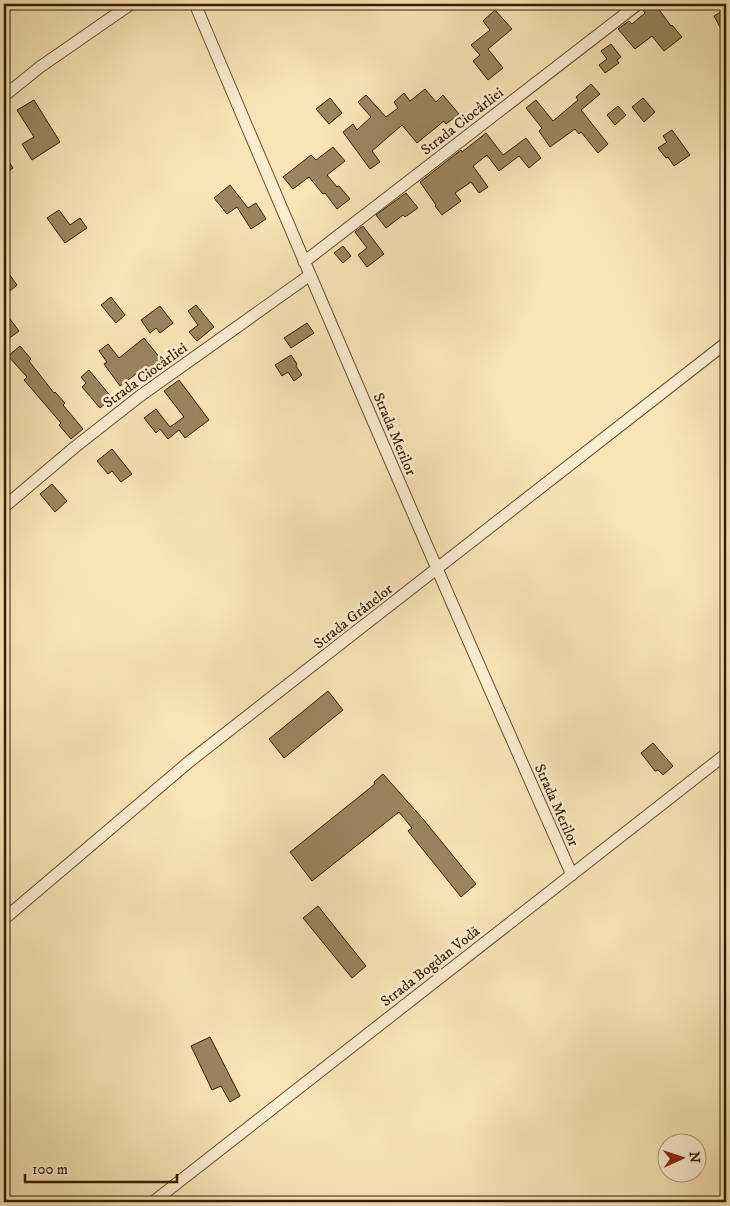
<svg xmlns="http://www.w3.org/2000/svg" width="730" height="1206" font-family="'IM FELL DW Pica',serif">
<rect width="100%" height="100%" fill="#f7e5b8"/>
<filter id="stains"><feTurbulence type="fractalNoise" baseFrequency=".004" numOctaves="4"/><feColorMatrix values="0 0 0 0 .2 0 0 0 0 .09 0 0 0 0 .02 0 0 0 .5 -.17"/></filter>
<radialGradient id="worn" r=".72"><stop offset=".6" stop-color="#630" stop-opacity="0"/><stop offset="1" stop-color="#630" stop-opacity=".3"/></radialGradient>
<path fill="#9a8560" stroke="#351d01" d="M645,4H655L671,26L672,25L682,37L664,51L652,36L635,49L618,29L629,21L632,24L645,13L643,10Z
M726,9V38L714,16Z
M495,10L512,29L488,49L503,68L488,80L473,61L480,55L471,45L490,30L483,21Z
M611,44L621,57L617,60L619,63L605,73L599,65L607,59L601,51Z
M591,84L600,94L581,110L608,144L598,153L581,132L579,134L575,129L550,147L539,131L542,128L526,108L536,100L553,121L578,100L576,97Z
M425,89L436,102L443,95L459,114L446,124L444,121L417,143L402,125L372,151L380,162L370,169L343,132L353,124L357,130L371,117L358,102L366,95L386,117L398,108L394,102L404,93L410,101Z
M330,98L342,113L329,124L316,109Z
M643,98L655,112L644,122L632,107Z
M34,100L60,142L32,160L22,144L34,137L17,110Z
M618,106L626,115L615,125L607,115Z
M672,130L690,155L674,166L668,157L666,158L658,148L667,142L663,136Z
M486,133L503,155L526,138L541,158L529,168L519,156L499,171L487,155L473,166L488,187L479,193L471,182L455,193L461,201L442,215L435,206L436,205L420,182L461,150L462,152Z
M333,147L345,161L327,175L337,187L339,186L350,199L337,209L325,193L323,194L309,177L293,189L283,177L311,155L316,160Z
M4,154L13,168L4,175Z
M230,185L248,208L256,203L266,219L251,229L237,207L227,214L214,198Z
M406,193L418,208L405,217L403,215L386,228L376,215Z
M59,210L70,225L80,218L87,228L65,243L47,218Z
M363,226L384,254L367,267L358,255L367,248L355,232Z
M343,246L351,256L343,263L334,253Z
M4,267L17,285L10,291L4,283Z
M111,297L125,315L116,323L101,305Z
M196,305L214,327L197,341L189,332L198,325L188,311Z
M160,306L173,323L160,333L156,328L150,333L141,320Z
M4,311L19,331L7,340L4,336Z
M307,323L314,333L291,348L284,338Z
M144,338L165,364L146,379L140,371L120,386L104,364L107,362L99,351L108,344L119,358Z
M20,346L31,359L29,361L54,393L55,392L65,403L63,405L83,429L71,439L59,425L61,423L24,380L27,377L8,356Z
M291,355L297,364L296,366L302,375L294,381L288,372L282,376L275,365Z
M89,370L112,398L100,408L82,387L86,383L81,377Z
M179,380L209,420L185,438L179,430L168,439L160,429L156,433L144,418L156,409L170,427L184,417L164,391Z
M112,449L132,474L121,482L112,471L108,474L97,461Z
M52,484L67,501L55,512L40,494Z
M328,691L343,710L284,758L269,739Z
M653,743L673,766L663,775L658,770L655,771L641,753Z
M383,774L423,819L476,884L461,897L408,831L412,828L399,812L312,881L290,852L375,784L374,782Z
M318,906L366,966L352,978L303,918Z
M210,1037L240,1096L230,1102L221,1086L212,1090L191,1046Z"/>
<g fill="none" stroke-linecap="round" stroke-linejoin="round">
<g stroke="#664f2f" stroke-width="13">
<path id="minor" d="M195,4C318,295 443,586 572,875
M4,96L40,67L131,4
M304,262L638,4
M4,507L75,447L140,396L310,275
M4,919L190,761L726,343
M153,1202L726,754"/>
</g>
<use href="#minor" stroke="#faeed1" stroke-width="11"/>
</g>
<g text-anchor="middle" stroke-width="5" stroke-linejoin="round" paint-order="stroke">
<g font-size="15" fill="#351d01" stroke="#faeed1">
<text transform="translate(462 121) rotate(-38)" y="5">Strada Ciocârliei</text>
<text transform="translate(145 375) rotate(-36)" y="5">Strada Ciocârliei</text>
<text transform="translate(395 434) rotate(67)" y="5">Strada Merilor</text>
<text transform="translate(353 616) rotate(-38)" y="5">Strada Grânelor</text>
<text transform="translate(557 805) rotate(66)" y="5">Strada Merilor</text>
<text transform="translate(430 966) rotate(-38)" y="5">Strada Bogdan Vodă</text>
</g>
</g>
<rect width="730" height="1206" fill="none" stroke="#f7e5b8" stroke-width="20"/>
<rect x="5" y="5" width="720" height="1196" fill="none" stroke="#351d01" stroke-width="2.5"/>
<rect x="10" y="10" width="710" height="1186" fill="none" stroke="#351d01"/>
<g transform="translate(682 1158) rotate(87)"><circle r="24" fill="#faeed1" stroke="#ab9a7e"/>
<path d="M0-4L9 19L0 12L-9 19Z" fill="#8f2418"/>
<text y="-8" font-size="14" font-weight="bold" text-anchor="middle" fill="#351d01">N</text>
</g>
<path d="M25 1174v8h152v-8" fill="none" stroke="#351d01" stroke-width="2.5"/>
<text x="32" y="1174" font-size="15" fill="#351d01" stroke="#faeed1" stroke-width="4" paint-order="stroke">100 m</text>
<rect width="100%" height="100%" filter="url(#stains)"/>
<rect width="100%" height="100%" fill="url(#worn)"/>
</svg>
